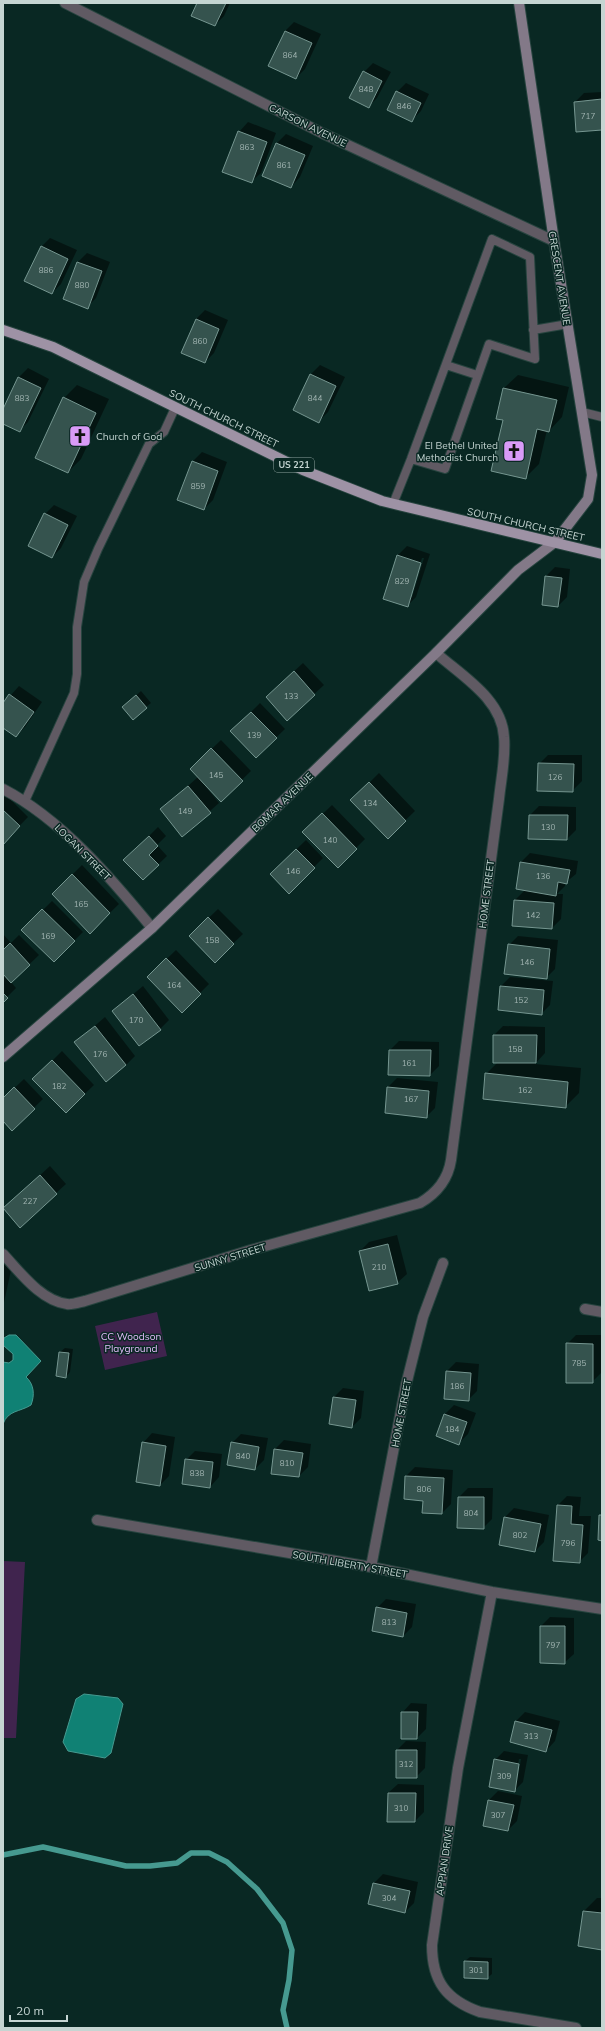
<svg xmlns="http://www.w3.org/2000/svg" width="605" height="2031" font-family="Mulish,sans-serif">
<rect width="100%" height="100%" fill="#092823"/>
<path fill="#40244e" d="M157,1312L167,1356L105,1370L95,1326Z
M3,1561L25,1562L16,1738H3Z"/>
<path fill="#108174" stroke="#469a90" d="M9,1335H16L41,1361L26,1377C34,1384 35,1395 31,1405C20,1412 8,1410 3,1424V1362L9,1363L13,1360V1354L3,1345L4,1338Z
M84,1694L118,1698L123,1704L111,1753L105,1758L68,1751L63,1742L76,1699Z"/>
<path fill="#0007" fill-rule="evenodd" d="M198,3H230L224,16L215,25Z
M294,22L321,34L305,69L296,78L269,66L285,31Z
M373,63L391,72L377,98L368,107L364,72Z
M406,83L429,94L421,111L412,120L397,92Z
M602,92V129L575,102L584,93Z
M248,122L276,133L261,173L251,182L239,132Z
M286,134L313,146L300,177L291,187L264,175L277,143Z
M50,238L77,250L61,284L52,293L41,247Z
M87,253L110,262L96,298L87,307L78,262Z
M205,310L228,320L214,353L205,362L196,319Z
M320,365L345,377L328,412L319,421L311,374Z
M28,368L49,379L28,422L19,431L3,423V411L19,377Z
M518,375L569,387L562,417L549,431L547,430L539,464L526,477L504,419V388Z
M77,385L109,399L81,459L68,472L64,398Z
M202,452L227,462L213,500L204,509L193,461Z
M54,505L77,516L61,548L52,557L45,514Z
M407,546L430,554L416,597L407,606L398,555ZM422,558H424L412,597H410Z
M555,567L570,569L567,597L558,606L546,576Z
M303,663L324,685L287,719L276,688Z
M19,686L42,702L25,727L16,736L3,727V704Z
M141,691L151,703L146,707L128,703Z
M260,703L285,729L256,757L232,731Z
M221,740L251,771L221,800L204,782L203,783L219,803L183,835L161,810L198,777L191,769Z
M548,755H582V781L573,790L539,764Z
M379,773L415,811L388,837L352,800Z
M4,793L28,817L3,843V794Z
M332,805L365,839L338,866L304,832Z
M539,806L576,807V830L567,839L530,815Z
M158,827L166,836L157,845L167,856L143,879L125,860Z
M306,840L323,858L289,892L271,874Z
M530,853L578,861L576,874L565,883V886L557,894H563L561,919L552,928L515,900L525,890L517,888L521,862Z
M82,865L119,904L90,932L53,894Z
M52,901L83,932L54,961L23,930Z
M218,909L243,934L215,961L190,936Z
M3,934L11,943L19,935L39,955L11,982L16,988L3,1001Z
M518,936L558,940L555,969L546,978L509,945Z
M176,950L209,984L182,1011L148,977Z
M510,977L553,981L550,1005L541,1014L501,986Z
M143,986L169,1020L160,1029L113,1011Z
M105,1017L135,1056L126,1065L76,1042Z
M503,1026L545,1027V1053L535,1064L581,1068L579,1093L565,1107L486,1074L498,1062L494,1035Z
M399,1041L439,1042V1066L430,1075L390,1050Z
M62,1051L94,1085L66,1112L43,1070Z
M397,1078L438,1082L435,1108L426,1117L388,1087Z
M24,1079L43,1099L12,1129L3,1120V1099Z
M50,1166L66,1184L20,1226L13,1200Z
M397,1235L407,1274L397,1283L360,1251L369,1242Z
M3,1259L13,1261L3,1307Z
M576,1335H601V1373L592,1382L567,1344Z
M65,1348L73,1349L70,1372L66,1377L57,1376L60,1352Z
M456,1362L479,1364L477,1391L468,1400L447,1371Z
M343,1388L364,1391L361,1418L352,1427L334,1397Z
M454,1405L476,1413L468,1434L459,1443L437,1436L445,1414Z
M152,1433L175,1437L169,1476L160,1485L143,1443Z
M241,1434L268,1438L264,1460L255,1469L232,1443Z
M284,1440L311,1444L308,1467L299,1476L275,1449Z
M195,1451L222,1454L219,1477L210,1487L186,1460Z
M415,1467L453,1470L451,1504L442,1513L424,1500L406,1476Z
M468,1488H493L492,1519L483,1528L459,1497Z
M567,1496L581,1497L579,1516H591L588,1553L579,1562L558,1505Z
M514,1508L549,1515L544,1542L535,1551L505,1517Z
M386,1599L416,1604L412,1627L403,1636L377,1608Z
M550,1617L574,1618V1654L564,1663L541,1626Z
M411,1703L427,1704L426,1729L417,1738L402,1713Z
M525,1712L560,1721L555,1741L546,1751L516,1721Z
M406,1741L426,1742L425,1768L416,1777L397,1750Z
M504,1751L528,1755L523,1782L514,1791L495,1760ZM519,1759H521L517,1782H515Z
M398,1784L424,1785V1812L415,1821L388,1793Z
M498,1791L522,1796L517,1821L508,1830L484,1825L489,1800Z
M383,1874L418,1882L414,1903L405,1912L369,1903L374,1883Z
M597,1898H602V1949L579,1946L584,1911Z
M470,1957L492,1958V1974L487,1978L465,1961Z"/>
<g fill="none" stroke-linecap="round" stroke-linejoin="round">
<path stroke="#469a90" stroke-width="5.5" d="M3,1855L43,1847L126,1866H150L177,1863L191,1853H209L227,1862L257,1889L283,1923L292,1950L289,1980L283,2010L287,2028"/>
</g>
<path fill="#35534e" stroke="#759690" d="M197,3H226L215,26L191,16Z
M285,31L312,43L296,79L268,66Z
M363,71L382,81L369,108L349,98Z
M396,91L421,103L412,122L387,110Z
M602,99V130L576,132L574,102Z
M238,131L267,142L252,183L222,172Z
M276,143L305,155L291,188L262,176Z
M41,246L68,259L52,294L24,281Z
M77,262L102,271L88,309L63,299Z
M196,319L219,329L205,363L181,353Z
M310,374L336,386L319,423L293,410Z
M18,377L41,388L20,432L3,424V409Z
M503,388L557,400L549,432L537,429L526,479L491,471L503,420L496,419Z
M63,397L96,413L68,473L35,458Z
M192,461L218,471L204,510L177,500Z
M44,513L68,525L52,558L28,546Z
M397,555L421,563L408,607L383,599Z
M545,576L562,578L558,607L542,605Z
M294,671L315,695L287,721L266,697Z
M9,694L34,712L16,737L3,728V703Z
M136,695L147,708L133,720L122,707Z
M251,712L277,738L256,758L230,731Z
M211,748L243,781L221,802L190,769Z
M538,763L574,764L573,792L537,791Z
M369,782L406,821L388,839L350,800Z
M188,786L211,813L182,837L160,809Z
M3,810L20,826L3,845Z
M322,813L357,849L338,868L302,832Z
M529,815H568L567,840L528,839Z
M149,836L158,846L149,855L159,865L143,880L123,860Z
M296,849L315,868L289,894L270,874Z
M520,862L570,870L567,884L558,882L556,896L516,889Z
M72,874L110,913L90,934L52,894Z
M514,900L554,903L552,929L512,926Z
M42,909L75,941L54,962L21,930Z
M208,917L234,944L215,963L189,936Z
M10,943L30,965L11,983L3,974V950Z
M508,944L550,949L547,979L504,974Z
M166,958L201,994L182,1013L147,977Z
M500,986L544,990L542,1015L498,1010Z
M3,993L8,998L3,1003Z
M133,994L161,1030L139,1046L112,1011Z
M95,1026L126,1065L106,1082L74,1042Z
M493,1035H537L536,1063H493Z
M389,1050H431L430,1076L388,1075Z
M52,1060L85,1094L66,1113L32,1079Z
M485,1073L568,1082L566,1108L483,1099Z
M14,1087L35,1109L12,1131L3,1121V1098Z
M387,1087L429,1091L427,1118L385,1113Z
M40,1175L57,1194L20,1228L3,1208Z
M388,1244L398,1284L369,1291L359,1251Z
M566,1343L593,1344V1383H566Z
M59,1352L69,1353L66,1378L56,1376Z
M446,1371L471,1373L469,1401L444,1399Z
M333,1397L356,1400L352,1428L329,1424Z
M444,1414L467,1422L459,1445L436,1436Z
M142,1442L166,1446L160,1486L136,1482Z
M231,1442L259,1447L255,1470L227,1465Z
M274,1449L303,1453L299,1477L271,1474Z
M185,1459L213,1462L210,1488L182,1484Z
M405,1476L444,1478L442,1514L422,1513L423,1501L404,1499Z
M458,1497H484V1529L457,1528Z
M557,1505L572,1506L571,1524L583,1525L580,1563L553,1561Z
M599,1515H602V1541L598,1540Z
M504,1517L541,1524L535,1552L499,1545Z
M376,1607L407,1613L403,1637L372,1631Z
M540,1626H565V1664L540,1663Z
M401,1712H418L417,1739H401Z
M515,1721L552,1730L546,1752L510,1742Z
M396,1750H417V1778H396Z
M494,1759L519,1764L515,1792L489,1787Z
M388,1793H416L415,1822H387Z
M488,1800L514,1805L508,1831L483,1826Z
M373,1883L410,1891L405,1913L368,1904Z
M583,1911L602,1913V1950L578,1946Z
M464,1961L488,1962V1979L464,1978Z"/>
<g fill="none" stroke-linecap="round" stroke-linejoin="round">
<g stroke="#27443f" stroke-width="10">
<path id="lane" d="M533,330L568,324
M446,365L477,375
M582,412L602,417
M393,504L411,459L492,239L530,257L535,359L489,344L445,469L411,459
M25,801L74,693L77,674V627L84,582L98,549L149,444L164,432L175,408"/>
</g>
<g stroke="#27443f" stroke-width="12">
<path id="street" d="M65,3L322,133L554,241
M3,789C61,819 111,878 152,928
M3,1254C20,1272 41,1301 67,1304C72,1305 80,1302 85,1301L251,1250L420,1203C437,1193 448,1180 451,1160L499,799C501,779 506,757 504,737C502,699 462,676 436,653
M585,1309L602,1312
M97,1520L371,1567L492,1592L602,1609
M371,1567L406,1385L423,1317L443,1263
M492,1592L458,1768L432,1945C432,1981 446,2000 480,2012L576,2028"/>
</g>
<g stroke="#27443f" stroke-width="12">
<path id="secondary" d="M3,1057L152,928L436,653L518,570L555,542L588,499L592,475L554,241L519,3"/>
</g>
<g stroke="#27443f" stroke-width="12">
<path id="primary" d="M3,330L53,347L303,470L382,501L602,554"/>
</g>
<use href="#lane" stroke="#605a63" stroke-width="8"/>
<use href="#street" stroke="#605a63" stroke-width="10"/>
<use href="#secondary" stroke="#837988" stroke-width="10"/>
<use href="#primary" stroke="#9e92a5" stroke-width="10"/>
</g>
<defs>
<g id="church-square" transform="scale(1.15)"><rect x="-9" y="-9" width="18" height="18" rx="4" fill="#d99af7" stroke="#092823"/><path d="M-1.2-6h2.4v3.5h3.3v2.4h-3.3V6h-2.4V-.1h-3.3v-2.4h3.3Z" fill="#111"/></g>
</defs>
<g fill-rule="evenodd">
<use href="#church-square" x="80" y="436"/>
<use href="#church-square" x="514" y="451"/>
</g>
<g text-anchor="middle" stroke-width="3" stroke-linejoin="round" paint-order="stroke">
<g font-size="8" fill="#a1b4b1">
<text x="290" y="58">864</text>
<text x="366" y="92">848</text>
<text x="404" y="109">846</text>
<text x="588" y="119">717</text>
<text x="247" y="150">863</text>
<text x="284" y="168">861</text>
<text x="46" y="273">886</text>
<text x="82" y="288">880</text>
<text x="200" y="344">860</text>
<text x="22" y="401">883</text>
<text x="315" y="401">844</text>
<text x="198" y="489">859</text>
<text x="402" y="584">829</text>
<text x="291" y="699">133</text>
<text x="254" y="738">139</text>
<text x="216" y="778">145</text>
<text x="555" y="780">126</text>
<text x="370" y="806">134</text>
<text x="185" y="814">149</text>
<text x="548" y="830">130</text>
<text x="330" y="843">140</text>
<text x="293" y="874">146</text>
<text x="543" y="879">136</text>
<text x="81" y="907">165</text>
<text x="533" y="918">142</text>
<text x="48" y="939">169</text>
<text x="212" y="943">158</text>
<text x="527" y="965">146</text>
<text x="174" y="988">164</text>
<text x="521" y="1003">152</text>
<text x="136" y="1023">170</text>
<text x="515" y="1052">158</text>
<text x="100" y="1057">176</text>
<text x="409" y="1066">161</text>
<text x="59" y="1089">182</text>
<text x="525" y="1093">162</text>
<text x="411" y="1102">167</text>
<text x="30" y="1204">227</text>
<text x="379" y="1270">210</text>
<text x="579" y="1366">785</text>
<text x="457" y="1389">186</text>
<text x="452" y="1432">184</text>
<text x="243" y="1459">840</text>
<text x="287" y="1466">810</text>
<text x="197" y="1476">838</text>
<text x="424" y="1492">806</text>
<text x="471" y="1516">804</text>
<text x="520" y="1538">802</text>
<text x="568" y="1546">796</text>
<text x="389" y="1625">813</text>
<text x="553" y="1648">797</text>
<text x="531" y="1739">313</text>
<text x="406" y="1767">312</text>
<text x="504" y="1779">309</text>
<text x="401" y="1811">310</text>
<text x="498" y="1818">307</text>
<text x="389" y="1901">304</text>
<text x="476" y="1973">301</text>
</g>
<rect fill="#092823" stroke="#8da19e" stroke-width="1" x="274" y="458" width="40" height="14" rx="3"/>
<g font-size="9" font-weight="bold" fill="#c5d5d2">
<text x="294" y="468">US 221</text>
</g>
<g font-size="10" fill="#c5d5d2" stroke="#092823">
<text transform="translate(308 125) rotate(26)" y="4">CARSON AVENUE</text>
<text transform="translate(560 278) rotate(81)" y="4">CRESCENT AVENUE</text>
<text transform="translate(224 418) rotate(26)" y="4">SOUTH CHURCH STREET</text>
<text transform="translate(526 524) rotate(13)" y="4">SOUTH CHURCH STREET</text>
<text transform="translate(282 802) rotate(-44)" y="4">BOMAR AVENUE</text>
<text transform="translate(83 852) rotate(45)" y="4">LOGAN STREET</text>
<text transform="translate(486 894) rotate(-83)" y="4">HOME STREET</text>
<text transform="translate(230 1257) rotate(-17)" y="4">SUNNY STREET</text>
<text transform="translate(401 1413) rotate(-79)" y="4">HOME STREET</text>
<text transform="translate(350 1564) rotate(10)" y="4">SOUTH LIBERTY STREET</text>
<text transform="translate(444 1861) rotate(-82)" y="4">APPIAN DRIVE</text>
</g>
<g font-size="10" fill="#c5d5d2" stroke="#092823" text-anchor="start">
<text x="96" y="440">Church of God</text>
<text x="498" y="449" text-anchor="end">El Bethel United<tspan x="498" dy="12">Methodist Church</tspan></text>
</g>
<g font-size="10" fill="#e9beff" stroke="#092823">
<text x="131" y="1340">CC Woodson<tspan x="131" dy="12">Playground</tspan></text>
</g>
</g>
<rect width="605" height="2031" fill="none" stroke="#c5d5d2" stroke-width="8"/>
<path d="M10 2015v6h57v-6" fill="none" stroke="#c5d5d2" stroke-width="2"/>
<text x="16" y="2015" font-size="12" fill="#c5d5d2" stroke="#092823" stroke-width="3" paint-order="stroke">20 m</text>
</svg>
